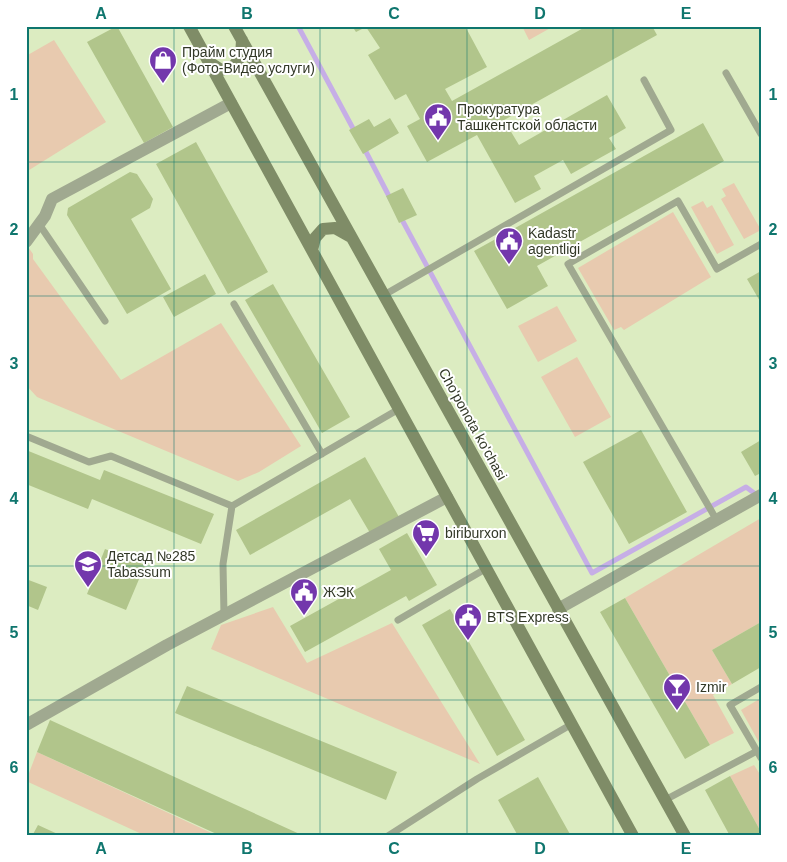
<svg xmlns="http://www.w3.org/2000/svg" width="787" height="862" font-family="Helvetica,sans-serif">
<rect width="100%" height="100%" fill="#dcecc1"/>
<path fill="#e8caaf" d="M522,26H554L529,40Z
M54,40L106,122L26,172V56Z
M734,183L761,230L744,239L721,199L726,196L722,189Z
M703,201L707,208L712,205L734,245L717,254L691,207Z
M673,212L711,277L624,330L621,327L614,330L578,268Z
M26,244L33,254V259L121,380L221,323L301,446L259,472L238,481L37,397L26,385Z
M557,306L577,341L538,362L518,326Z
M577,357L611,417L575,437L541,377Z
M761,518V622L712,650L732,684L713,695L734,733L710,745L625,598Z
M273,607L307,663L392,623L480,764L211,649L221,625Z
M761,698V746L741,710Z
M37,752L218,836H146L26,781Z
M754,765L761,776V832L730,776Z"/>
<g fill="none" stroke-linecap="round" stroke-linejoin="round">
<path stroke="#c6aee6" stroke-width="5" d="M298,26L356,134
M364,148L391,200
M400,216L592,573L746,487L758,496"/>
</g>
<path fill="#b1c58b" d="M117,26L173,127L144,143L87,42Z
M352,26H465L487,67L445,89L452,101L587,26H652L657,35L504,120L519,145L607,95L626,128L609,138L616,149L571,174L563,160L534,176L541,189L515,203L477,135L427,162L407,126L420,119L406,94L395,100L368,55L380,48L366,27L356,32Z
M390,118L399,133L363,154L349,130L369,119L374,127Z
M703,123L724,161L537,266L548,286L507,309L474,251Z
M196,142L268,272L228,294L156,164Z
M130,172L137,174L153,199L150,208L131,219L171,289L127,314L67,215L68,208Z
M403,188L417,215L399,223L386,196Z
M761,271V303L747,279Z
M205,274L216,294L174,317L163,297Z
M273,284L350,417L322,433L245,300Z
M641,430L687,512L629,544L583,462Z
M761,440V473L755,476L741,452Z
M26,450L100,480L104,470L214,514L201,544L92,499L88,509L26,484Z
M365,457L399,517L370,533L350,499L250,555L236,530Z
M407,533L437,585L409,601L406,596L305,652L290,626L391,570L379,549Z
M105,549L145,565L126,610L87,594Z
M26,579L47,587L38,610L26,605Z
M625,598L710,745L685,759L600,612Z
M450,609L525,740L497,756L422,625Z
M761,622V667L732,684L712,650Z
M187,686L397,772L386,800L175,713Z
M50,720L190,784L304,836H221L37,752Z
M730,776L761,832V836H730L705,790Z
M538,777L571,836H518L498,800Z
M38,825L62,836H32Z"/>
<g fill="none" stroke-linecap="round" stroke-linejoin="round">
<path stroke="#a0a990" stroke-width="7" d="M726,73L761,134
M39,224L105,321
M384,295L671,130L644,80
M234,304L322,454
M26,436L89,462L111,456L232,506L399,409
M716,519L568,264L678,201L717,269L761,244
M224,615L223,564L232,506
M398,620L487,568
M761,687L730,705L761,758
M665,800L757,751
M388,836L477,779L572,724"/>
<path stroke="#a0a990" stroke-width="12" d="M26,242L45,216L52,199L231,103
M558,609L761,495
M26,725L167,645L447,497"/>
<path stroke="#7f8c67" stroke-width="12" d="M189,26L633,836
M234,26L685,836
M209,62L221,70L233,67L241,56L242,40
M312,250L315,238L323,229L335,228L351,237"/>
</g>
<path fill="none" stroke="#0f766e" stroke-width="1" stroke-opacity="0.55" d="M174,26V836M320,26V836M467,26V836M613,26V836M26,162H761M26,296H761M26,431H761M26,566H761M26,700H761"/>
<defs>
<g id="shop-pin" transform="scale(1.4375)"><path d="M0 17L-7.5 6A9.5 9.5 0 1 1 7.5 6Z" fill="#7337ac" stroke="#fff"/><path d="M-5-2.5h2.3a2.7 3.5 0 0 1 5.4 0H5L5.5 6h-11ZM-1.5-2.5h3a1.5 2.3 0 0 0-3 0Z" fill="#fff"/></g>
<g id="civic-pin" transform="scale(1.4375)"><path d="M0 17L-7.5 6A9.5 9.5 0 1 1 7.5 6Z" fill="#7337ac" stroke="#fff"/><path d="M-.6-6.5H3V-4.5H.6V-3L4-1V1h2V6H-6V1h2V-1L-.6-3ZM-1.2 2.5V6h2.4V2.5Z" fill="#fff"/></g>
<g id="supermarket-pin" transform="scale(1.4375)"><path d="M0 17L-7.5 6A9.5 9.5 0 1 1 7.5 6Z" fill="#7337ac" stroke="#fff"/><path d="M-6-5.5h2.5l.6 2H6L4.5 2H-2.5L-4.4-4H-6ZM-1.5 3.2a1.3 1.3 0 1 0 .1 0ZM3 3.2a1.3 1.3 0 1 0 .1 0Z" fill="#fff"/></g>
<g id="school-pin" transform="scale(1.4375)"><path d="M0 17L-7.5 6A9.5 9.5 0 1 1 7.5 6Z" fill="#7337ac" stroke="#fff"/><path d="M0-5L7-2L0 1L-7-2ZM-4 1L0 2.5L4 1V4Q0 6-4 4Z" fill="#fff"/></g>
<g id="bar-pin" transform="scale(1.4375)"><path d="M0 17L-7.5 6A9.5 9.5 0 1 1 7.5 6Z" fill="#7337ac" stroke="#fff"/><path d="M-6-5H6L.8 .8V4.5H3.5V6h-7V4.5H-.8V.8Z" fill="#fff"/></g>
</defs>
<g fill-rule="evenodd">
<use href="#shop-pin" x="163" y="60"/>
<use href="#civic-pin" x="438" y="117"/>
<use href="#civic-pin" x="509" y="241"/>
<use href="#supermarket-pin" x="426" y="533"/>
<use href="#school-pin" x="88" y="564"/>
<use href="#civic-pin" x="304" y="592"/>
<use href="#civic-pin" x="468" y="617"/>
<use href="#bar-pin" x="677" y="687"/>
</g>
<g text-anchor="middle" stroke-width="4" stroke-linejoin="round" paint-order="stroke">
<g font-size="14" fill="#323827" stroke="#fff" text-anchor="start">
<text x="182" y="57">Прайм студия<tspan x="182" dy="16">(Фото-Видео услуги)</tspan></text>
<text x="457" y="114">Прокуратура<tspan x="457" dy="16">Ташкентской области</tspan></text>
<text x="528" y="238">Kadastr<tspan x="528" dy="16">agentligi</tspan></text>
<text x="445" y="538">biriburxon</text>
<text x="107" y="561">Детсад №285<tspan x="107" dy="16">Tabassum</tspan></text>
<text x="323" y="597">ЖЭК</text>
<text x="487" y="622">BTS Express</text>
<text x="696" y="692">Izmir</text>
</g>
<g font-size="14" fill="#323827" stroke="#fff">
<text transform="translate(473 424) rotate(61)" y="5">Cho'ponota ko'chasi</text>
</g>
</g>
<rect width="787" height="862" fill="none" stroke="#ffffff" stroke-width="55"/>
<rect x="28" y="28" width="732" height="806" fill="none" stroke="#0f766e" stroke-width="2"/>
<g font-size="16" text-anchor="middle" font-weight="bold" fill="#0f766e">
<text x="101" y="19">A</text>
<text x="247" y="19">B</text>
<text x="394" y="19">C</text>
<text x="540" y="19">D</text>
<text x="686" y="19">E</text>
<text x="14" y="100">1</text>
<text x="773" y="100">1</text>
<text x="14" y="235">2</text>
<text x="773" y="235">2</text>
<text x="14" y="369">3</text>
<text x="773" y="369">3</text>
<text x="14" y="504">4</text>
<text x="773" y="504">4</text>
<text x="14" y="638">5</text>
<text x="773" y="638">5</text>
<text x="14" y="773">6</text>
<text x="773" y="773">6</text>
<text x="101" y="854">A</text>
<text x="247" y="854">B</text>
<text x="394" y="854">C</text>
<text x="540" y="854">D</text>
<text x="686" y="854">E</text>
</g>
</svg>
